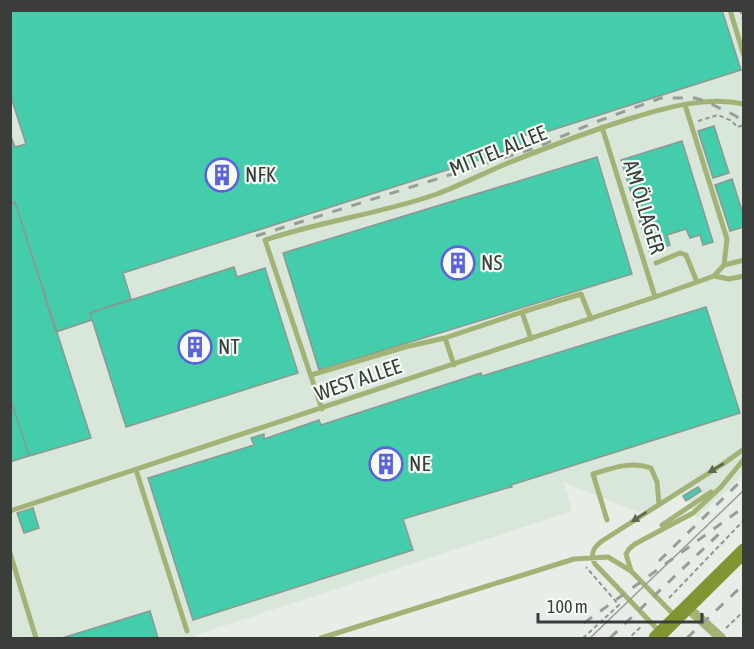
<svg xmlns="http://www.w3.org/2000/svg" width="754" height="649" font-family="'Asap Condensed',sans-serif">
<rect width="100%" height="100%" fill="#e7eee7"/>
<path fill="#d9e7da" d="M10,11H743V475L697,518L685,493L638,512L564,482L572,511L196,635V638H11Z"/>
<path fill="#44cdab" stroke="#8d9794" stroke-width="1.5" d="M10,10H722L741,70L533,136L532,133L523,136L526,145L123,273L131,299L90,313L92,320L56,332L15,202L10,204V134L15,147L26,144L10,94Z
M714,126L729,173L713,178L698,131Z
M682,141L713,242L703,245L700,235L690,238L686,229L667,235L670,245L649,251L621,160Z
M597,157L632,274L319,370L283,253Z
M732,179L744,217V227L730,231L715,185Z
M15,202L91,438L29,456L10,397V204Z
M234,267L237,277L265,268L298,373L126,427L90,313Z
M706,307L740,413L511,485L512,487L507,488L403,519L413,550L193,620L148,478L254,445L251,438L264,434V439L319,420L321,425L481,373L482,376Z
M10,397L29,456L10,462Z
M698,487L701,491L686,501L683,496Z
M33,508L39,528L24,533L17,513Z
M150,611L158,638H62Z"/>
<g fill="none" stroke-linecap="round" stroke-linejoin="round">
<path stroke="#919691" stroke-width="2" stroke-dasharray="4.5 3" stroke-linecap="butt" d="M740,10L744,22
M698,121L718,115L732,121L737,127L744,125
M669,598L744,520
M726,628L744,611
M583,638L619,605L586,567
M625,638H629L642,626"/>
<path stroke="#a3b376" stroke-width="5" d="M730,10L744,56
M685,105L727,239L724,265
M602,127L655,297
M656,263L680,253L686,255L697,282
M714,276L729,279L744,276
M531,339L522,312L581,294L591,319
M454,365L445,338L522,312
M311,375L405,347L445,338
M322,409L265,240C321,221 380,214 437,194C461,185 484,173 508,163C548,147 590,131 632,118C668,107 706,96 744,104
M136,470L187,631
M10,511L655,297L714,276L724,265L744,260
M607,520L593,474C613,468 630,461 651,468L657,482L659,504
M662,525L711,492
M10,553L36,638
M676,617L631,571L626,554L629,549L635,544L693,513L721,487L744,459
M660,632L595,564C589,554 594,547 602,541L723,464L744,449
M321,638L574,559L608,557L631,571"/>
<path stroke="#a3b376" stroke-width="10" d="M688,608L721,638"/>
<path stroke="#809632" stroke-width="15" d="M656,638L744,551"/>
<path stroke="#989d98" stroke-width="1.5" d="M590,638L744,490"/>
<path stroke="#989d98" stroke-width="3" stroke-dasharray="10 10" stroke-linecap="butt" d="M256,236L535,148L593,123L661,98H695L705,101L736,116L744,124
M659,561L744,478
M584,623L744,507
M610,638L720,533
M687,638L744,584"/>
</g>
<defs><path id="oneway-solid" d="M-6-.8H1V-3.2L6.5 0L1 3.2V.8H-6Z" transform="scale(1.5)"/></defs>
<g fill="#5f664f">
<use href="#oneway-solid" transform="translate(716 468) rotate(149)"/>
<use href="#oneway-solid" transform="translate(639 517) rotate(147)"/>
</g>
<defs>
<g id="building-ring" transform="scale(1.725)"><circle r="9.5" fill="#f4fcf4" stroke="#5d62da" stroke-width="1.5"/><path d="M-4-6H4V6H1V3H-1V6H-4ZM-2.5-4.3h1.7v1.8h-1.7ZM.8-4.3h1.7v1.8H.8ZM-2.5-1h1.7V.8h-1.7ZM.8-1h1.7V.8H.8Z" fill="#5d62da"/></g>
</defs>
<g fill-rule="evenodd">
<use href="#building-ring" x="222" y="175"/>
<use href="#building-ring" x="458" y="263"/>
<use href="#building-ring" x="195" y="347"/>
<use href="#building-ring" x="386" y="464"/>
</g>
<g text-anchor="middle" stroke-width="4.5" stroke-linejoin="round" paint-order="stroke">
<g font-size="21" fill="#3a3d3a" stroke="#f4fcf4">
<text transform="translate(498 151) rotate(-22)" y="7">MITTEL ALLEE</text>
<text transform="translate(644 207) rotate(73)" y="7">AM ÖLLAGER</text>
<text transform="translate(358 380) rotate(-19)" y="7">WEST ALLEE</text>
</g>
<g font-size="21" fill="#3a3d3a" stroke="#f4fcf4" text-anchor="start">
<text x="245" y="182">NFK</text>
<text x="481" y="270">NS</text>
<text x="218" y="354">NT</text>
<text x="409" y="471">NE</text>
</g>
</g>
<rect width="754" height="649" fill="none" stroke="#3a3d3a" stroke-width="24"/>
<path d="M538 613v9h164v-9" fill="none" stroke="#3a3d3a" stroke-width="3"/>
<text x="547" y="613" font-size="18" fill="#3a3d3a" stroke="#f4fcf4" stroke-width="4.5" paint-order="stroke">100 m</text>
</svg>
